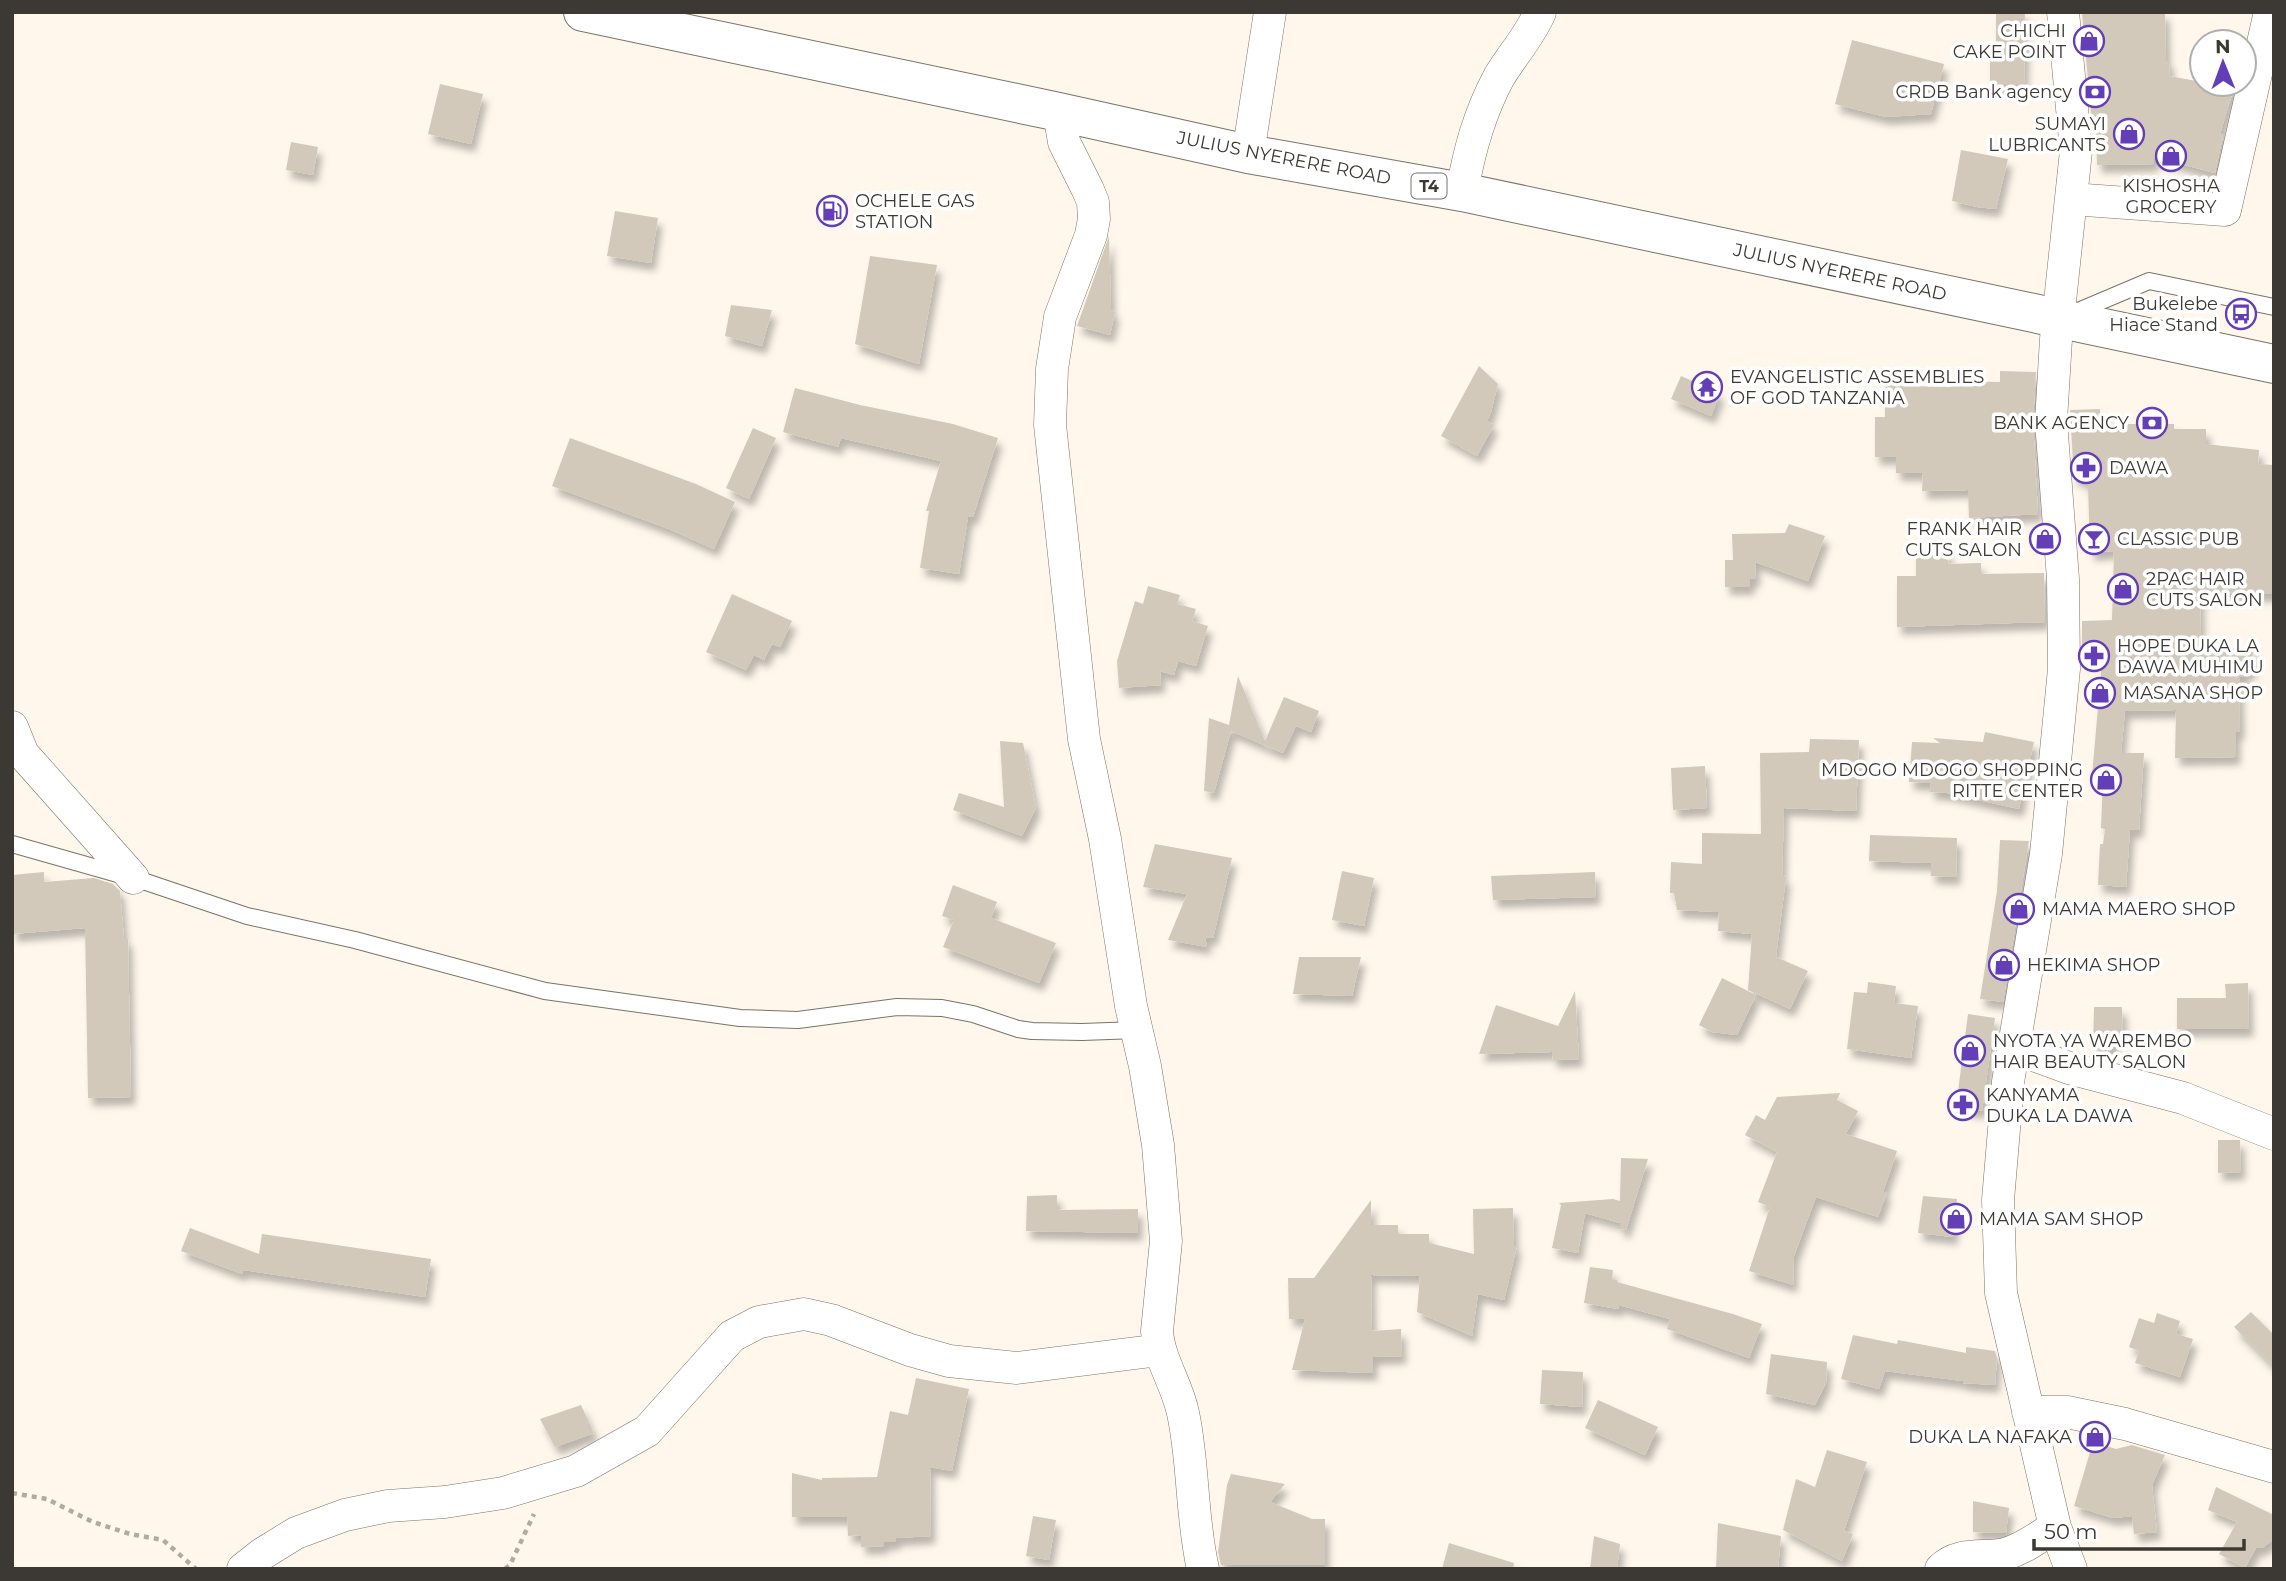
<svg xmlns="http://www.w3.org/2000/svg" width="2286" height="1581" font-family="Montserrat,sans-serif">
<defs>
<filter id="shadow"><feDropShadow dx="4.5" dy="8" stdDeviation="3.5" flood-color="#0004"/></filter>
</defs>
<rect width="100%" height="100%" fill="#fff7ec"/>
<path fill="#d2c9bb" filter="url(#shadow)" d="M1996,12H2025L2024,85H1990V49H1996Z
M2091,12H2165L2166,61H2170L2169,76L2202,82V84H2235L2220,134L2223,135L2215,173L2154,157V164L2097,165L2096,124H2092L2082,14Z
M1852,40L1944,64L1931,114L1886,117L1835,104Z
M440,84L483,94L471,144L428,134Z
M291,142L318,147L313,175L286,170Z
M1961,150L2008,159L1996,209L1977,207L1952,201Z
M615,211L658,218L651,263L607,256Z
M1109,236L1111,310L1115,312L1110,335L1077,326Z
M870,256L937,265L919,364L855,344Z
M731,305L772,310L762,346L725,336Z
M1479,366L1498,384L1491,412L1487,421L1494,425L1477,456L1441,436Z
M1885,370H1908V386L1951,387L1952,381L2000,382V371L2036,372L2033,422L2038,514L1969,518L1968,490L1922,491L1923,473H1896V457H1875V417H1885Z
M1681,376L1720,393L1711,416L1671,399Z
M795,388L860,405L953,424L998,438L973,517H968L959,574L920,568L929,511H926L941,461L841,438L838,447L783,432Z
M2100,409V417H2109V424H2174V429H2206V444L2259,450L2258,464L2274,465V594L2208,593V597H2200L2201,649L2253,648L2252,671H2245L2246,677H2239L2240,732H2236V757L2175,758L2176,710L2125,711L2121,753H2144L2139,830H2130L2126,887L2098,885L2100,844H2103L2105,829L2101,828L2103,777L2092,776L2102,661L2082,660V621L2112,620L2114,551L2090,553L2088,485H2084V479H2074L2070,410Z
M753,428L776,438L749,499L726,488Z
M570,438L696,484L735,502L714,549L669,529L552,486Z
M1789,524L1825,536L1808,581L1755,562L1756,579H1750V587H1725V560H1733L1732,534L1785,533Z
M1916,551H1949L1948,564L1981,563V574L2044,573L2045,622L1897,627V576H1916Z
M1148,586L1180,595L1177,604L1196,609L1192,621L1208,626L1196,666L1178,661L1174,675L1160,671L1161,685L1119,688L1117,661L1135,601L1143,604Z
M732,594L792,621L780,647L772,644L764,660L754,655L746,670L706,652Z
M1238,676L1265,741L1284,697L1319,711L1311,732L1296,726L1283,753L1231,731L1214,793L1204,791L1209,718L1229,725Z
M1985,732L2034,742L2019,809L1947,793L1930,792L1931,783L1909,782L1912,742L1940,743L1933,738L1983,742Z
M1810,739L1859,740L1856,811L1784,808L1782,876L1786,877L1776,957L1808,971L1790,1009L1748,990L1752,934L1718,931L1719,912L1677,910L1674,893H1670L1671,862L1702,864V833L1761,834L1760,753L1809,752Z
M1000,741L1023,743L1036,808L1022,836L953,810L959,793L1004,807Z
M1705,766L1707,808L1673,810L1671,768Z
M1870,835L1957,838L1956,877L1931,876V863L1869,861Z
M2000,840L2029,841L2003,1002L1980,999L1997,891Z
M1155,844L1232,858L1213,938L1205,937L1207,947L1168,940L1187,894L1143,887Z
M1342,871L1374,878L1364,926L1332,920Z
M44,872V882L94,878L113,884L120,891L124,939H128L131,1097L88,1098L85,928L12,934V875Z
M1595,872L1596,897L1493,900L1491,876Z
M953,885L997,902L991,918L1056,943L1039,983L943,947L954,920L942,916Z
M1299,957H1361L1352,996L1293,994Z
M1722,978L1756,995L1737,1035L1712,1032L1699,1025Z
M1868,982L1896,986L1894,1003L1918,1006L1911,1058L1847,1049L1854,992L1867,993Z
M2248,983L2249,1029H2177V998H2226L2225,984Z
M1575,991L1579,1059L1553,1060L1552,1052L1479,1054L1496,1005L1558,1026Z
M2094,1007H2122L2123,1038H2114V1049H2093Z
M1968,1014L1995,1018L1982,1111L1956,1107Z
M1840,1093L1837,1100L1858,1111L1846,1134L1897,1151L1883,1192H1887L1878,1217L1816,1197L1794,1256L1793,1285L1749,1271L1770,1207L1758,1202L1777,1152L1745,1135L1756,1115L1765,1120L1777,1097Z
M2218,1140H2240L2241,1172L2218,1173Z
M1621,1158L1648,1159L1626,1230L1620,1229V1223L1585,1213L1578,1253L1552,1248L1561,1205L1559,1203L1613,1199L1620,1201Z
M1057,1195V1210L1138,1209V1233L1026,1231L1027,1196Z
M1923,1196L1957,1199L1953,1237L1918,1233Z
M1371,1200V1225H1398V1234H1429V1243L1474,1254L1473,1209L1513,1208L1514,1246H1517L1504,1300L1478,1294L1472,1336L1417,1312L1420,1276L1371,1275L1372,1331L1401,1329L1402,1356L1373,1357V1373L1292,1370L1305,1319H1289L1288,1278H1314Z
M190,1228L259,1254L262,1234L431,1259L425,1297L243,1270L242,1274L181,1251Z
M1590,1267L1613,1270L1612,1279L1617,1280V1282L1733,1314L1762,1324L1749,1358L1667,1329L1670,1319L1619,1305L1618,1309L1584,1303Z
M2251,1312L2274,1335V1367L2234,1327Z
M2157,1313L2180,1321L2176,1334L2193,1339L2180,1377L2135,1363L2139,1351L2129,1347L2139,1318L2154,1323Z
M1853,1335L1897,1344L1898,1340L1966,1353V1347L1995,1351L1997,1358L1995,1385L1963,1383V1381L1885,1371L1879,1389L1841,1379Z
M1771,1354L1827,1362L1826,1383L1815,1405L1766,1394Z
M1542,1370L1583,1372L1582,1407L1540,1404Z
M916,1378L969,1389L952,1471L930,1467L931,1536L896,1538V1542H884V1546L861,1547V1535L848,1536L847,1517H792V1473L822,1480V1478L877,1477L890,1411L908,1415Z
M1598,1400L1658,1427L1645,1455L1585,1428Z
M581,1405L594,1433L555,1447L540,1419Z
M2093,1442L2116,1449L2132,1445L2165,1455L2152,1485L2157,1532L2134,1534L2132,1516L2113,1518L2074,1506Z
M1827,1450L1867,1462L1844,1531L1853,1534L1842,1561L1783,1530L1796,1479L1815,1487Z
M1231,1474L1285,1484L1270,1502L1312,1519H1325V1565H1221L1218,1552L1227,1485Z
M2216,1487L2274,1515V1539L2262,1548H2256L2245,1568L2219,1554L2237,1522L2208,1510Z
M1973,1501L2009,1508L2006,1533L1973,1532Z
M1033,1516L1056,1520L1049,1560L1026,1556Z
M1718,1523L1781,1536L1778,1569H1716Z
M1594,1536L1620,1544L1617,1569H1590Z
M1449,1543L1514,1563L1513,1569H1442Z"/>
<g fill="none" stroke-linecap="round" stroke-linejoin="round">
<g stroke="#7b7367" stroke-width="18">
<path id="lane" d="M2071,314L2149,281L2274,307
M12,844L146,882L247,916L355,940L545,991L740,1018L798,1020L897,1007L942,1008L973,1014L1018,1029L1032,1031L1082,1032L1137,1030"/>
</g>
<g stroke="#7b7367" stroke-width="33">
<path id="street" d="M2063,12L2076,151L2056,339L2051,421L2063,579L2064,669L2046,854L2008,1082L1998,1200L2001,1293L2055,1527L2071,1569
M1059,112L1064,142L1088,190L1093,202L1094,219L1091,235L1060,317L1052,369L1050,425L1084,739L1105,839L1131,1006L1145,1066L1158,1145L1166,1241L1157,1331C1159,1360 1177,1384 1183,1413C1194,1464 1191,1517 1203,1569
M1248,154L1270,12
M1462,192C1469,151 1479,114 1499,77C1512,55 1530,36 1540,12
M2071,199L2225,210L2270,12
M12,727L23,754L133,878
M2014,1048L2069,1068L2183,1098L2274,1134
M2028,1412H2067L2125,1424L2274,1467
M243,1569L262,1554L296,1533L345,1515L388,1506L445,1502L503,1493L576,1471L647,1431L732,1336L759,1322L804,1314L831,1320L910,1350L949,1361L1017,1368L1160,1350
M1941,1569C1959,1551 1983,1559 2005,1554C2024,1549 2038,1537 2055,1527"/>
</g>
<g stroke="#7b7367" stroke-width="40">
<path id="highway" d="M583,12L1059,112L1248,154L1462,192L2274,364"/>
</g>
<path stroke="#b0aaa1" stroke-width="4.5" stroke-dasharray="5 5" stroke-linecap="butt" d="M12,1493L47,1499L93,1522L130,1534L163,1540L196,1569
M505,1569L510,1565L534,1514"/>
<use href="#lane" stroke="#fff" stroke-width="16"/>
<use href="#street" stroke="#fff" stroke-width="32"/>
<use href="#highway" stroke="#fff" stroke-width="38"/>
</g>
<defs>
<g id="shop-ring" transform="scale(1.575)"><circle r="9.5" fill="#fff" stroke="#643eb7" stroke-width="1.5"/><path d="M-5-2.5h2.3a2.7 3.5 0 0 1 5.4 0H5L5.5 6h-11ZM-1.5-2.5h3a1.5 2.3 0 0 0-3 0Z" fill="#643eb7"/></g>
<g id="bank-ring" transform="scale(1.575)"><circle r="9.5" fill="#fff" stroke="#643eb7" stroke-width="1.5"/><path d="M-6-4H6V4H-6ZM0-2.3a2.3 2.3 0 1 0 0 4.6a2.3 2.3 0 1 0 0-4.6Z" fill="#643eb7"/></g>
<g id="fuel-ring" transform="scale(1.575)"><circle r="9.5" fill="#fff" stroke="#643eb7" stroke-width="1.5"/><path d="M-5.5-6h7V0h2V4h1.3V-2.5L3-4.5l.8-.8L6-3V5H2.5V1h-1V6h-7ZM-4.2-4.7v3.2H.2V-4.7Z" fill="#643eb7"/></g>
<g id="bus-ring" transform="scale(1.575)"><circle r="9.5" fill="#fff" stroke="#643eb7" stroke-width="1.5"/><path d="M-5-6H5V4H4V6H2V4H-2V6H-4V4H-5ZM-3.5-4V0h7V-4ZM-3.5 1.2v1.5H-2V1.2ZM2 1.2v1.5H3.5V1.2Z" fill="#643eb7"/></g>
<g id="temple-ring" transform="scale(1.575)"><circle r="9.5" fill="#fff" stroke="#643eb7" stroke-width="1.5"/><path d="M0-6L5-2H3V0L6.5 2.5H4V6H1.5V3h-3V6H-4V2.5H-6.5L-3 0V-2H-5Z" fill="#643eb7"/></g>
<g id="pharmacy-ring" transform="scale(1.575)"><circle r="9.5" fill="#fff" stroke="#643eb7" stroke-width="1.5"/><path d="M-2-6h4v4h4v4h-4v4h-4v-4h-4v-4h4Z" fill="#643eb7"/></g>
<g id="bar-ring" transform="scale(1.575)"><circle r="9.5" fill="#fff" stroke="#643eb7" stroke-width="1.5"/><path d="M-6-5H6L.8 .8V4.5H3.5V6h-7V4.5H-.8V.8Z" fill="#643eb7"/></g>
</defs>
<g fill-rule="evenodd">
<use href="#shop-ring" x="2089" y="41"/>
<use href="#bank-ring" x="2095" y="92"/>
<use href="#shop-ring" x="2129" y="134"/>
<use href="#shop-ring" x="2171" y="156"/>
<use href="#fuel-ring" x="832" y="211"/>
<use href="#bus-ring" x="2241" y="314"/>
<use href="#temple-ring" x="1707" y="387"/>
<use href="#bank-ring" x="2152" y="423"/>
<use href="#pharmacy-ring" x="2086" y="468"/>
<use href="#shop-ring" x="2045" y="539"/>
<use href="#bar-ring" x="2094" y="539"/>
<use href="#shop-ring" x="2123" y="589"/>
<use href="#pharmacy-ring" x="2094" y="656"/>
<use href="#shop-ring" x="2100" y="693"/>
<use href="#shop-ring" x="2106" y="780"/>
<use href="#shop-ring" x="2019" y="909"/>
<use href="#shop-ring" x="2004" y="965"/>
<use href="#shop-ring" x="1970" y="1051"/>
<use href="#pharmacy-ring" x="1963" y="1105"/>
<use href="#shop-ring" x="1956" y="1219"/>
<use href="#shop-ring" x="2095" y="1437"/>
</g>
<g text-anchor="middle" stroke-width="7" stroke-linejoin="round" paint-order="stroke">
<rect fill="#fff" stroke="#767470" stroke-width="2" x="1411.5" y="173.5" width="35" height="25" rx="5"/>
<g font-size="16" font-weight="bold" fill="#3c3833">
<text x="1429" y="192">T4</text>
</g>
<g font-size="18" fill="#3c3833" stroke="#fff" text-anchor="start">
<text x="2066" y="37" text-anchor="end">CHICHI<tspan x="2066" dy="21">CAKE POINT</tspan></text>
<text x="2072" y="98" text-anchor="end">CRDB Bank agency</text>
<text x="2106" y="130" text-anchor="end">SUMAYI<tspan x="2106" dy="21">LUBRICANTS</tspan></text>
<text x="2171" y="192" text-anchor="middle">KISHOSHA<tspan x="2171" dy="21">GROCERY</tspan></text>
<text x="855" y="207">OCHELE GAS<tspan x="855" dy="21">STATION</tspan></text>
<text x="2218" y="310" text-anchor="end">Bukelebe<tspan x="2218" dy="21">Hiace Stand</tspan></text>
<text x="1730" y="383">EVANGELISTIC ASSEMBLIES<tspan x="1730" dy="21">OF GOD TANZANIA</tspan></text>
<text x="2129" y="429" text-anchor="end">BANK AGENCY</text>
<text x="2109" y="474">DAWA</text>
<text x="2022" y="535" text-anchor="end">FRANK HAIR<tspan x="2022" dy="21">CUTS SALON</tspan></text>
<text x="2117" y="545">CLASSIC PUB</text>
<text x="2146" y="585">2PAC HAIR<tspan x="2146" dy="21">CUTS SALON</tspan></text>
<text x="2117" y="652">HOPE DUKA LA<tspan x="2117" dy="21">DAWA MUHIMU</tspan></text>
<text x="2123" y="699">MASANA SHOP</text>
<text x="2083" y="776" text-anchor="end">MDOGO MDOGO SHOPPING<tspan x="2083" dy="21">RITTE CENTER</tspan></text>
<text x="2042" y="915">MAMA MAERO SHOP</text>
<text x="2027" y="971">HEKIMA SHOP</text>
<text x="1993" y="1047">NYOTA YA WAREMBO<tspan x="1993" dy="21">HAIR BEAUTY SALON</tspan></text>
<text x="1986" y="1101">KANYAMA<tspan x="1986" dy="21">DUKA LA DAWA</tspan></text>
<text x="1979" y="1225">MAMA SAM SHOP</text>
<text x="2072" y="1443" text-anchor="end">DUKA LA NAFAKA</text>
</g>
<g font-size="18" fill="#3c3833" stroke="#fff">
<text transform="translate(1284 158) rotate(11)" y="6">JULIUS NYERERE ROAD</text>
<text transform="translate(1840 272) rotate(12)" y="6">JULIUS NYERERE ROAD</text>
</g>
</g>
<rect width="2286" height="1581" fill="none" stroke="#3c3833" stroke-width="28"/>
<g transform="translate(2223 63) rotate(359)"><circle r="33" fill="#ffffff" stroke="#b1afad" stroke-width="2"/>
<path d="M0-5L12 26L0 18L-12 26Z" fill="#643eb7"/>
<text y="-10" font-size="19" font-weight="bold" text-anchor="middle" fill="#3c3833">N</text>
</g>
<path d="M2034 1539v10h210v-10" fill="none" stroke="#3c3833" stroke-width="3.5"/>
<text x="2044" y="1539" font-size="21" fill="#3c3833" stroke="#ffffff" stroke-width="5" paint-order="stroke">50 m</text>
</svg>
